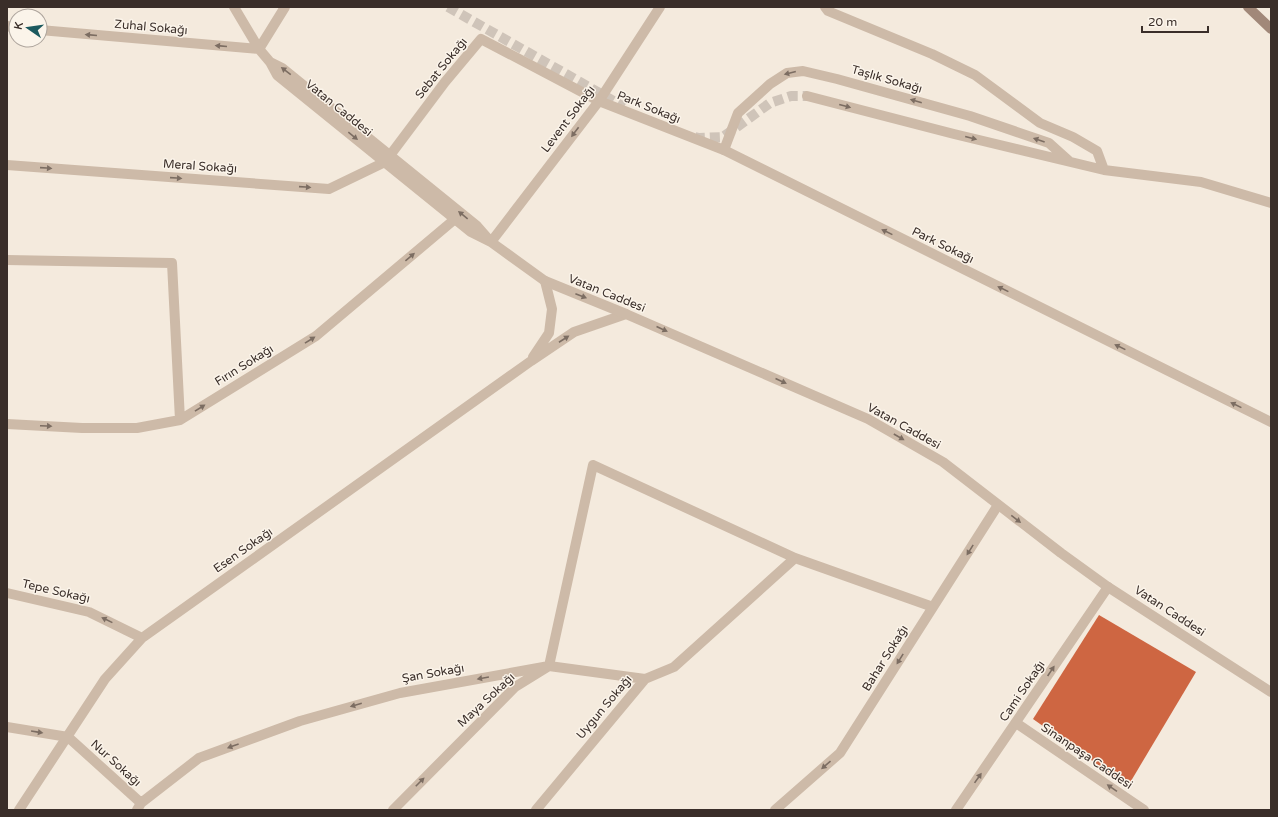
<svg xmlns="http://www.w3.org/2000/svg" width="1278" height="817" font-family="'Varela Round',sans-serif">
<rect width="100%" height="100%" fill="#f4eadd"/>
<path fill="#ce6642" d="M1099,615L1196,672L1128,786L1033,719Z"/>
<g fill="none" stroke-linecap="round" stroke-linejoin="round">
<path stroke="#cfc4b9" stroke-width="10" stroke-dasharray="10 5" stroke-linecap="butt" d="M448,7L624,107
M695,137L699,138L723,137L770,103L791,96H807"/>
<path stroke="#cdbaa8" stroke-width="10" d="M825,7L828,11L932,54L975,75L1040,123L1073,137L1097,151L1104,170
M259,49L285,7
M807,96L954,134L1104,170L1201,182L1271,203
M724,150L738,113L770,84L787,73L803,71L837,79L970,116L1049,143L1069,161
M7,165L329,189L385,162L445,82L481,39L599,101L660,7
M7,260L172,263L180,420
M533,357L549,333L552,309L545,281
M7,424L82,428H137L180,420L316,336L455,219
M7,593L89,612L142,638
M7,727L68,737L141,803
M19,810L105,679L142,638L531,361L574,332L626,314
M137,810L141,803L199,758L300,721L400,693L549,666L593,465L795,558L933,607
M393,810L515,687L549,666L645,679
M536,810L645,679L674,667L795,558
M775,810L840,753L998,505
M956,810L1108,587"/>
<path stroke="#cdbaa8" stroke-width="10" d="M234,7L259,49L270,62
M7,26L16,28
M40,30L259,49
M491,242L471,232L277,75L270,62L282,68L477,226L491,242L545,281L626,314L868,419L943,462L1061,553L1108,587L1271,692
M491,242L599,101L724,150L1271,422
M1016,723L1144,810"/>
<path stroke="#a18879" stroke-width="10" d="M1248,7L1271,29"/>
</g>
<defs><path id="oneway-solid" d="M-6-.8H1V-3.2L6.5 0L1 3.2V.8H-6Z"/></defs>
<g fill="#7c6d62">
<use href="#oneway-solid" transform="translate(91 35) rotate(-175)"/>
<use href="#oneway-solid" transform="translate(221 46) rotate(-175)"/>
<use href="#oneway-solid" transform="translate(286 71) rotate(-143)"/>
<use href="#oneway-solid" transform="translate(790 73) rotate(166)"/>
<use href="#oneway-solid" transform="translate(916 101) rotate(-164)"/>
<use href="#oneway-solid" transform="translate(845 106) rotate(15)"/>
<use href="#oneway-solid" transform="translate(575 132) rotate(127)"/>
<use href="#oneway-solid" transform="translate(353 136) rotate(39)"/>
<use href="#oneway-solid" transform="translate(971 138) rotate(14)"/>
<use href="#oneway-solid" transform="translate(1039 140) rotate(-161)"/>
<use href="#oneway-solid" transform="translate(46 168) rotate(4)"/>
<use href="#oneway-solid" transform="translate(176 178) rotate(4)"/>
<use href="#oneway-solid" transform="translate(305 187) rotate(4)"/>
<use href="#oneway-solid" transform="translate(463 215) rotate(-141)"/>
<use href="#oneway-solid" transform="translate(887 232) rotate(-154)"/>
<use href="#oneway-solid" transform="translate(410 257) rotate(-40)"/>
<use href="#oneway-solid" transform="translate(1003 289) rotate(-154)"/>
<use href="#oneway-solid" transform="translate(581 296) rotate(21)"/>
<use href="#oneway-solid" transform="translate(662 329) rotate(24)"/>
<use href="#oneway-solid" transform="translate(564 339) rotate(-33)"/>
<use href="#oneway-solid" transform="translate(310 340) rotate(-32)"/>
<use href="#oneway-solid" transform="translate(1120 347) rotate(-154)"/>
<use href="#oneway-solid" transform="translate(781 381) rotate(24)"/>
<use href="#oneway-solid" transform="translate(1236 405) rotate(-154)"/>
<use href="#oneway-solid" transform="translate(200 408) rotate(-32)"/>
<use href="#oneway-solid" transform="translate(46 426) rotate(3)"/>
<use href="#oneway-solid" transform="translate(899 437) rotate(30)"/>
<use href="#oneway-solid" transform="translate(1016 519) rotate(38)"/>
<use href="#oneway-solid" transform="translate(970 550) rotate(122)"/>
<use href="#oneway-solid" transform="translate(107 620) rotate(-154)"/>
<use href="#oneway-solid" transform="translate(900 659) rotate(122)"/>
<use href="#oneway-solid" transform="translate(1051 671) rotate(-56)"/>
<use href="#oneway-solid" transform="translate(483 678) rotate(170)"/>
<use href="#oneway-solid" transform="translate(356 705) rotate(164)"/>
<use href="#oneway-solid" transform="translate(37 732) rotate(9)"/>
<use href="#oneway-solid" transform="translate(233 746) rotate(160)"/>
<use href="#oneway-solid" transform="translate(826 765) rotate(139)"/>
<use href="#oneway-solid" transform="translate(978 778) rotate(-55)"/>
<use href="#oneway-solid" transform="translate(420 782) rotate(-45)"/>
<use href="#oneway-solid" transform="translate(1112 788) rotate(-146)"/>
</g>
<g text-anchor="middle" stroke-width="3" stroke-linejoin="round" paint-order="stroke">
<g font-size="12" fill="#3a2e29" stroke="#fbf4ea">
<text transform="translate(151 27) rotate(5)" y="4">Zuhal Sokağı</text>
<text transform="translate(441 68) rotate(-51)" y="4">Sebat Sokağı</text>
<text transform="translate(887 79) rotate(16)" y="4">Taşlık Sokağı</text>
<text transform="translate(649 107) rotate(22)" y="4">Park Sokağı</text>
<text transform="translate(339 108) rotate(39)" y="4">Vatan Caddesi</text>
<text transform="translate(568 119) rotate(-53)" y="4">Levent Sokağı</text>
<text transform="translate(200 166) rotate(4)" y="4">Meral Sokağı</text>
<text transform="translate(943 245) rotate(26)" y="4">Park Sokağı</text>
<text transform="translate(607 293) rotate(22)" y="4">Vatan Caddesi</text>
<text transform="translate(244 365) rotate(-32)" y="4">Fırın Sokağı</text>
<text transform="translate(904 426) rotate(29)" y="4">Vatan Caddesi</text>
<text transform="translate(243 550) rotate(-35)" y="4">Esen Sokağı</text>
<text transform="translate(56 591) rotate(13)" y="4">Tepe Sokağı</text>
<text transform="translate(1170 611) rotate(33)" y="4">Vatan Caddesi</text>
<text transform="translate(885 658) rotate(-58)" y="4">Bahar Sokağı</text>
<text transform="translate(433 673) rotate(-10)" y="4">Şan Sokağı</text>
<text transform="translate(1022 691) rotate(-56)" y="4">Cami Sokağı</text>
<text transform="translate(486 700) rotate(-43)" y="4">Maya Sokağı</text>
<text transform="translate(604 707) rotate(-50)" y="4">Uygun Sokağı</text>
<text transform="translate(1087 756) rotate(34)" y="4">Sinanpaşa Caddesi</text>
<text transform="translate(116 763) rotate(42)" y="4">Nur Sokağı</text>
</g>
</g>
<rect width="1278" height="817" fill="none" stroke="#3a2e29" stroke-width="16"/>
<g transform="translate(28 28) rotate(283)"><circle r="19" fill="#fbf4ea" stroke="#aea59d"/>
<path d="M0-3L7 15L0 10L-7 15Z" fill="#1b595e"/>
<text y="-6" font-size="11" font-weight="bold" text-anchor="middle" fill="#3a2e29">K</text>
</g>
<path d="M1142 26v6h66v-6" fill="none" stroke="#3a2e29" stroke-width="2"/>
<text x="1148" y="26" font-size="12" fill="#3a2e29" stroke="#fbf4ea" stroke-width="3" paint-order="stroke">20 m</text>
</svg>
